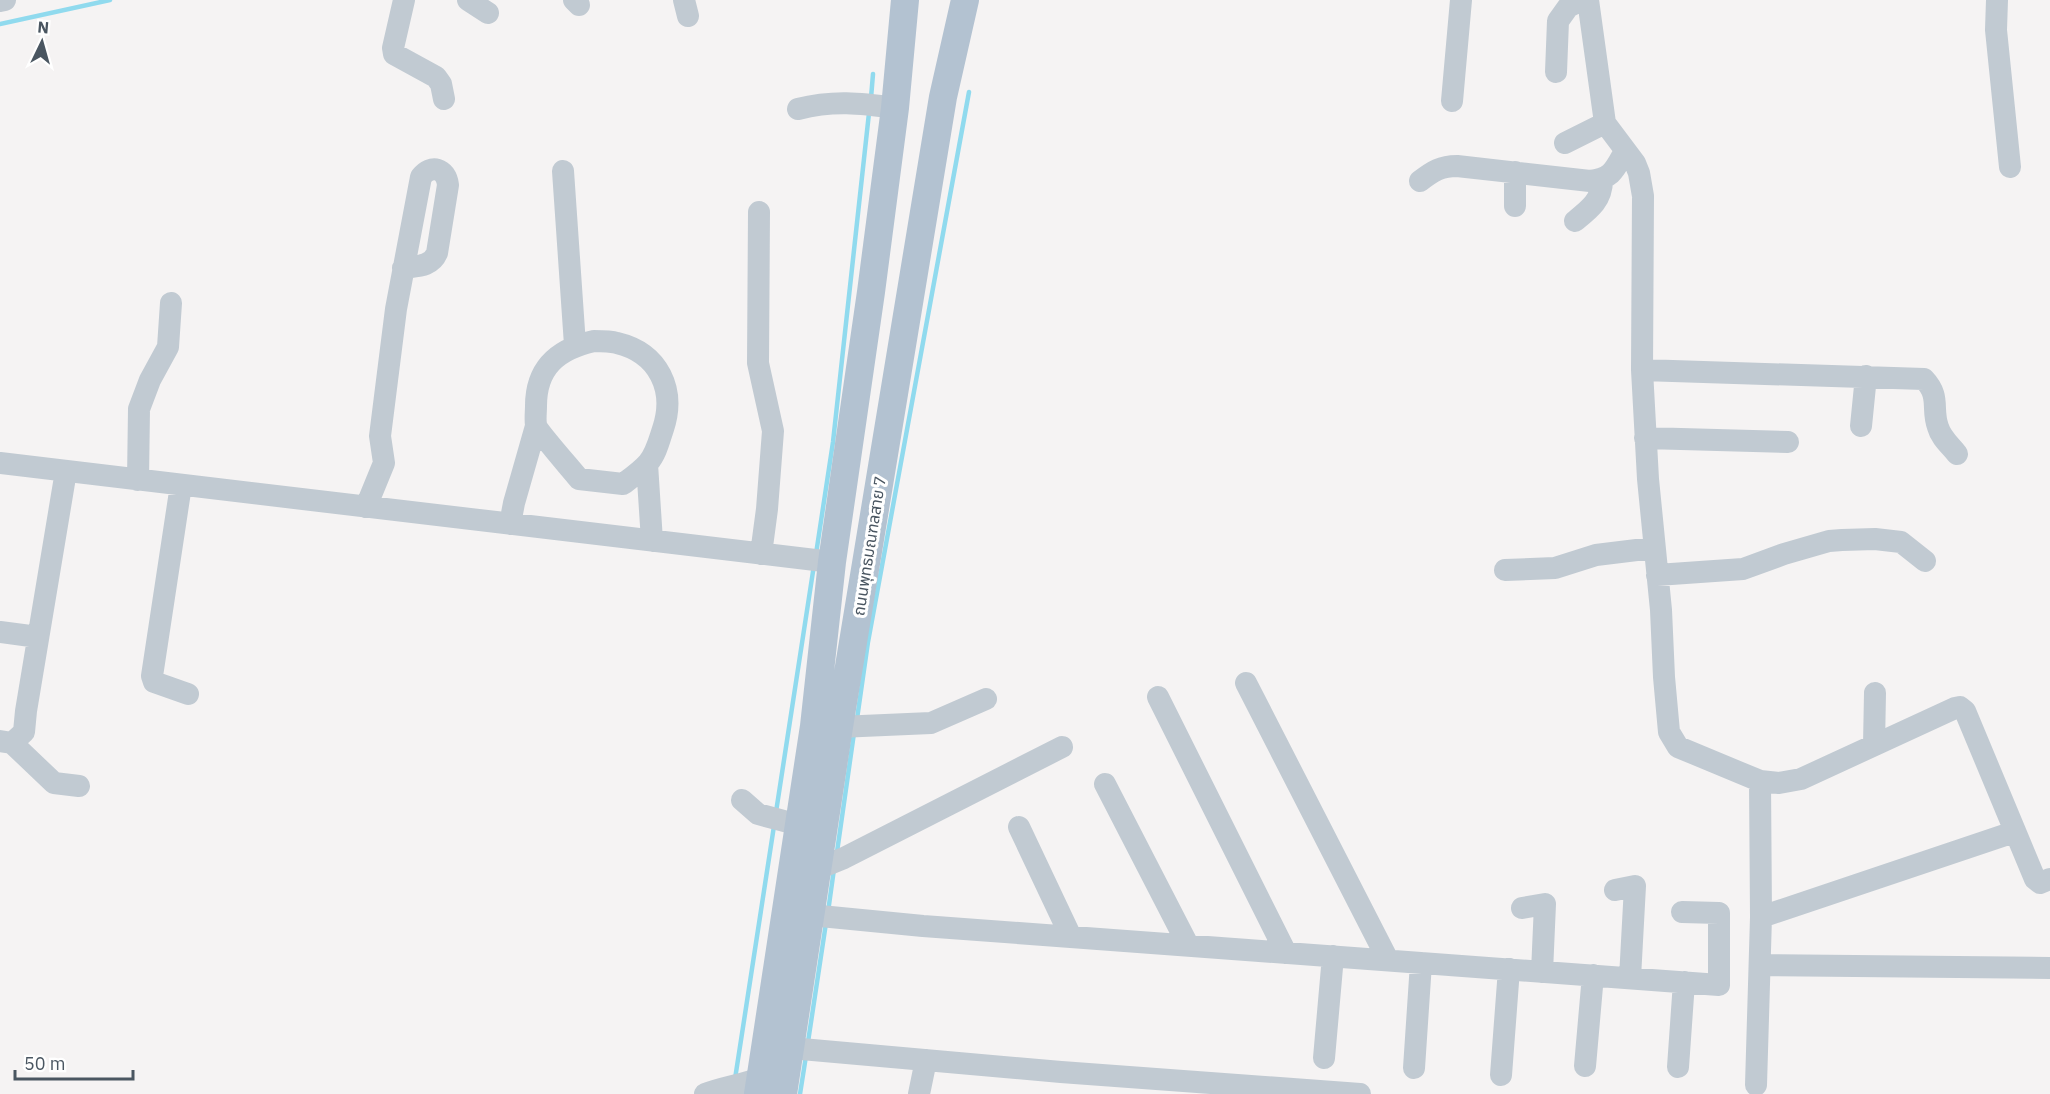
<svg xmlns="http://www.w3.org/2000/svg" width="2050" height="1094" font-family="'IBM Plex Sans','Noto Sans Thai',sans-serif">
<rect width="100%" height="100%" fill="#f5f3f3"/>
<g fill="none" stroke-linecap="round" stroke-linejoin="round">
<path stroke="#90daee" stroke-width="4.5" d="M0,24L110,0
M871,98L873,74
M816,554L833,442L869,113
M857,719L868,642L969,92
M776,812L814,565
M837,852L854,733
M828,912L834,869
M808,1042L826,923
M735,1079L774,826
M800,1094L806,1056"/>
<path stroke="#c1cad2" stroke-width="22" d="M404,0L393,48L394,54L436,77L441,84L444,99
M468,0L488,13
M574,0L579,5
M684,0L688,16
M1588,0L1605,123L1635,163L1639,173L1643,196L1642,370L1648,479L1661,610L1664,677L1669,732L1678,747L1760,781L1779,783L1801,779L1955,708L1960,707L1965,711L2035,879L2040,883L2050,879
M1997,0L1996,30L2010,167
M0,1L5,0
M1556,72L1558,21L1568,7L1581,0
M1452,101L1461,0
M798,109C833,100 860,103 895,108
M1565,143L1605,123
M563,171L575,345
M1420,181C1433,171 1441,166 1457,166L1590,181C1612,179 1615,169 1625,151
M1515,206V172
M759,212L758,363L773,431L767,509L761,554
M1575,221C1590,209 1602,200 1602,180
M594,341C602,341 610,341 617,343C659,353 676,390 663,429C659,441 656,454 648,463C641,471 631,478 623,484L579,479C572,470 538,432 536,425C535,419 536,412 536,406C536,367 558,349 594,341Z
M1642,370L1924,379C1941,397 1931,408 1938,427C1941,438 1950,445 1957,454
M1861,426L1866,376
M1645,438L1788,442
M0,463L832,562
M647,464L652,541
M138,480L139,409L150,380L168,347L171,303
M181,485L152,676L154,682L188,694
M366,507L384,463L380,436L396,309L421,177C431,164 446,168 448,185L437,253C431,267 417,266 403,268
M510,524L514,503L536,426
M1505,570L1555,568L1596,555L1653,548
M1657,575L1743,569L1784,554L1829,541L1842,540L1875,539L1901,542L1925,561
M0,632L38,637
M1246,683L1388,960
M1158,697L1286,953
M839,727L931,723L986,699
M0,741L12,743L24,732L26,711L66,471
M12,743L54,783L79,786
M1874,745L1875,693
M1105,784L1188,945
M742,800L758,814L799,825
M1019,827L1071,937
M817,869L844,858L1062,747
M1615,890L1635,886L1630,978
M1522,908L1545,904L1542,972
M810,915L923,926L1719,985V913L1682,912
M1761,917L2014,832
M1760,965L2050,968
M790,1048L1061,1072L1360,1094
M1324,1058L1333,956
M1585,1066L1593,975
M1678,1067L1684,982
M1414,1068L1421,963
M1501,1075L1509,969
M1756,1085L1761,917L1760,781
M705,1094C723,1087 741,1085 760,1078
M919,1094L926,1060"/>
<path stroke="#b3c2d1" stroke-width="28" d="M758,1094L814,726L832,562L871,292L895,108L905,0
M783,1094L839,727L943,97L965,0"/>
</g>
<g text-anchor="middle" stroke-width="6" stroke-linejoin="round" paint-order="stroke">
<g font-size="16" fill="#4a5661" stroke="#fff">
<text transform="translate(869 546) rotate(-81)" y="6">ถนนพุทธมณฑลสาย 7</text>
</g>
</g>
<g transform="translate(42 42) rotate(5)" stroke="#ffffff" stroke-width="4.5" paint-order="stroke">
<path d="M0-4.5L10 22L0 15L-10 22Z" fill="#4a5661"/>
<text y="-9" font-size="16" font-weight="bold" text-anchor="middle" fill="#4a5661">N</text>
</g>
<path d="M15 1070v9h118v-9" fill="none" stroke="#4a5661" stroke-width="3"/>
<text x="24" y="1070" font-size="18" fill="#4a5661" stroke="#ffffff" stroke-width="4.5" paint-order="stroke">50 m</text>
</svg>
